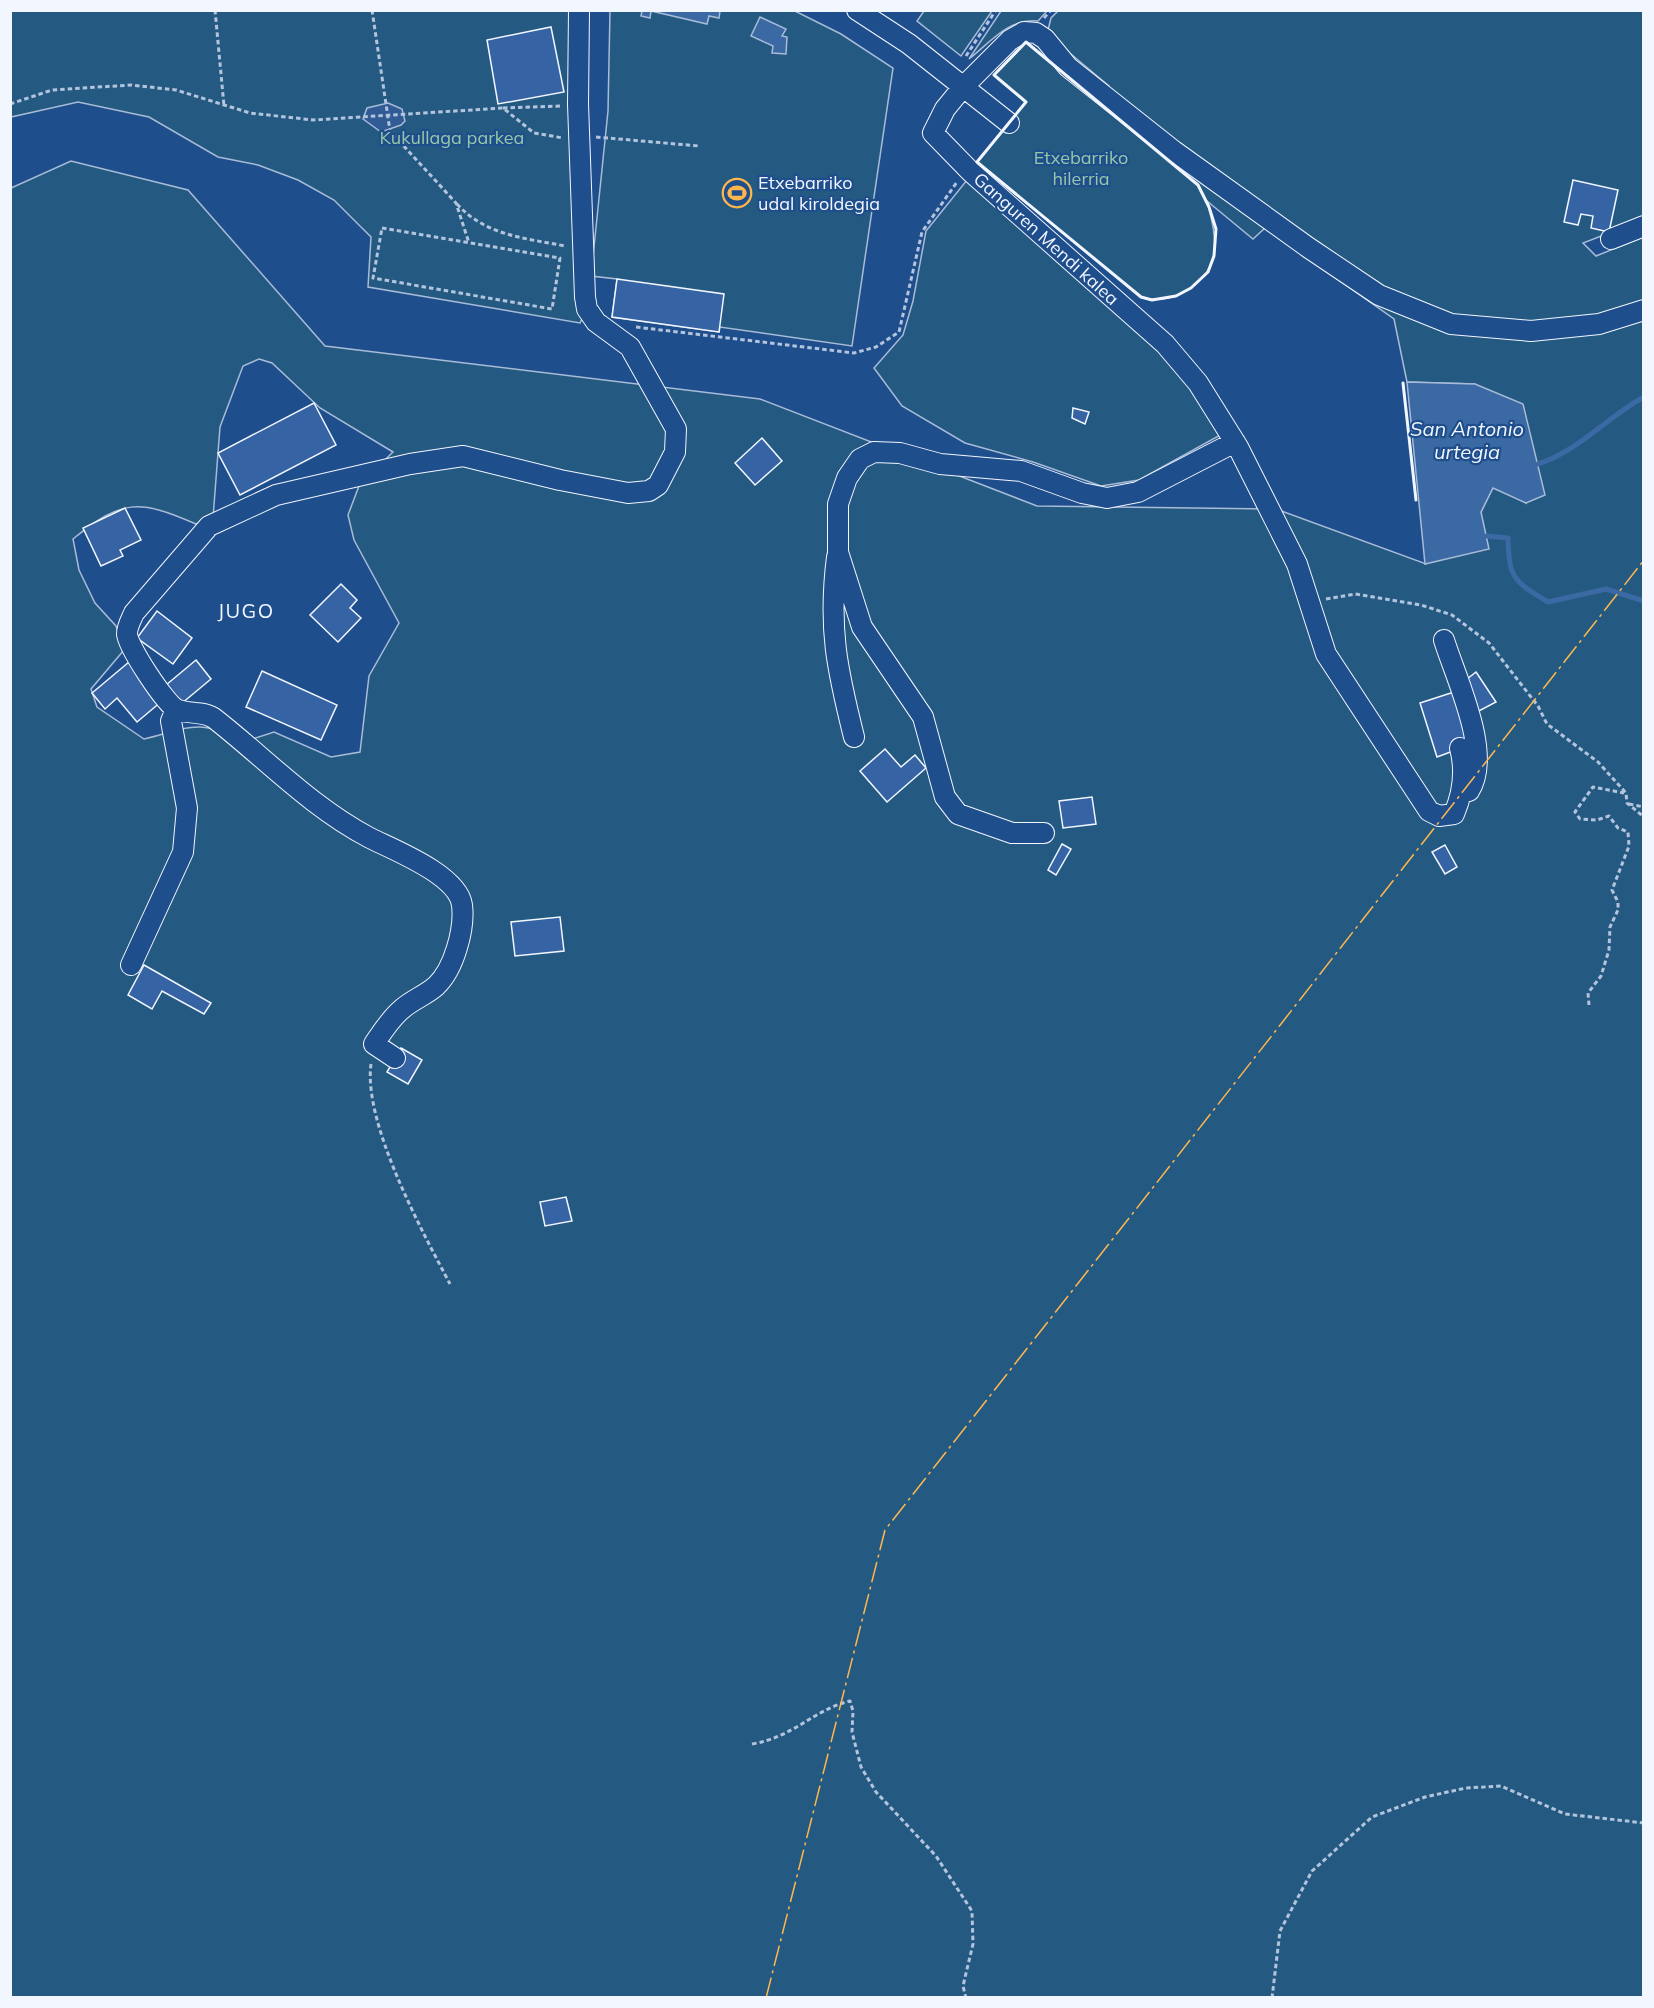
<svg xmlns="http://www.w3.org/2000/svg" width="1654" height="2008" font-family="Mulish,sans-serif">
<rect width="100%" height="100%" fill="#1f4e8c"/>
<path fill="#245a82" stroke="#a8bbd7" stroke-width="1.5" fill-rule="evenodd" d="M10,11H579L587,309L580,323L368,287L371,237L334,200L298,180L258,165L218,157L149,117L78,102L11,117Z
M610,11H795L841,34L893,68L852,346L720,327L719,332L612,317L617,279L591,276L608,111Z
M924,11H992L961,56L917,21Z
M1001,11H1047L1038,21C1008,18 991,42 969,59Z
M1058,11H1643V220L1583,243L1596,256L1643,237V1997H11V188L71,161L188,190L325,346L760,399L1037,506L1276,509L1426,564L1481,512L1493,487L1526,503L1475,384L1407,382L1394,319L1265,228L1253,239L1207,201C1217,239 1224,271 1182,293C1168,300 1155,301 1141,297L977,162L1026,102L994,75L1026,42L1105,107L1109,86L1047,34L1051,18ZM259,359L272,363L320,408L393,452L359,486L348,515L354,540L399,623L369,676L360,752L331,757L274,732L240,743C202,716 185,729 144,739L97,707L91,689L124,650L116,626L95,603L79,570L73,539C122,499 139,499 196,524L213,518L220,427L243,366Z
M967,180L1172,360L1224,433L1139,480L1101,486L1033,462L965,443L902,406L874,368L903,335L913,301L926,231Z"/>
<path fill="#305b95" stroke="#a8bbd7" stroke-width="1.5" d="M388,103L402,109L405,121L401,125L381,132L363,119L367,108Z"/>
<path fill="#3b69a3" stroke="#a8bbd7" stroke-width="1.5" d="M642,11L717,10L720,11L719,18L709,16L707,24L651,11L650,18L641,16Z
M760,17L786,29L782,36L787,37L786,54L772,53L773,46L751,36Z
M1407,382L1475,384L1523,404L1545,495L1526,503L1493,488L1481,512L1489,549L1425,564Z"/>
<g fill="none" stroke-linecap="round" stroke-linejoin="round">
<path stroke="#3b69a3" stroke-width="5" d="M1538,464C1577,452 1607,417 1644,397
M1487,536L1508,538C1509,578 1513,581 1548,602L1606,589L1644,601"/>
</g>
<path fill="#3563a3" stroke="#f2f6ff" stroke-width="1.5" d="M551,27L564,92L498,104L487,40Z
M1573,180L1618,190L1609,232L1591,228L1593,216L1581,214L1578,225L1564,222Z
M617,279L724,294L719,332L612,317Z
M314,403L336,445L240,495L218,453Z
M1073,408L1089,412L1085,424L1072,418Z
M762,438L782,461L755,485L735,463Z
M125,508L141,540L120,550L123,556L101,566L83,528Z
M341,584L357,600L350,608L361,618L338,642L310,615Z
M157,611L192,638L173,664L137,638Z
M196,660L211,679L181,704L166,685Z
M129,662L162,701L137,722L117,698L105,709L92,693Z
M262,671L337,705L321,740L246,707Z
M1476,672L1496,702L1477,712L1462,683Z
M1454,692L1472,744L1437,757L1420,703Z
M885,749L901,767L915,755L926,768L887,802L860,771Z
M1092,797L1096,824L1063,828L1059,801Z
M1062,844L1071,849L1056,875L1048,870Z
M1445,845L1457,867L1445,874L1432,852Z
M560,917L564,951L515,956L511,922Z
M144,965L211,1003L204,1014L162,991L152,1009L128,995Z
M401,1048L422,1060L408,1084L387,1072Z
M566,1197L572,1221L545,1226L540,1202Z"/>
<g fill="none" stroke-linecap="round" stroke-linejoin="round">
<g stroke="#f2f6ff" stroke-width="22">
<path id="minor" d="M857,10L909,44L1009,123
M1611,239L1644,226
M837,557C828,628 837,669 854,737
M1444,640C1456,679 1493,754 1469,791
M1460,748C1466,771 1463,793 1454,814L1439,816L1429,811L1326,654L1297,564L1238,447L1198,383L1165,344L971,172L933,133L945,109L963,87L1010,40L1024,32L1036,33L1045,39L1068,67L1174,151L1309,248L1379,295L1451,324L1531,331L1599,324L1644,310
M1044,833H1012L958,814L945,797L923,717L862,627L838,552V504L847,478L860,459L874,452L900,453L940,464L1021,471L1082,493L1107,498L1138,492L1235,442
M131,965L183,852L187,808L171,721L176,709
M395,1058L374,1044C382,1032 391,1018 402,1009C412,1000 426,995 436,986C454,969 465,929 462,905C458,875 394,850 370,838C311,807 266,759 215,719C204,710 188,715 176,709C165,703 128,647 127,634C127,626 131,620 134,613L209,526L276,495L410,464L463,456L560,480L628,493L649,491L658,485L675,452L676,429L630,347L596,322L587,309L585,297L578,104L579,10"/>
</g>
<path stroke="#b3c4dc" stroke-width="3" stroke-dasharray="4.5 3" stroke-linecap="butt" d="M215,10L224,106
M372,10L390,131L456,203L469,243
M1044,18L1051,10
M966,56L996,10
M10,104L52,90L131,85L176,90L250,113L313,120L503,108L534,133L563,138
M503,108L561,106
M596,137L699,146
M457,204C486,236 525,238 565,246
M382,228L560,258L552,309L373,278Z
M636,327L854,353L876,347L899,332L922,232L957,182
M1326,599L1355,594L1421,605L1452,615L1489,643L1538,706L1547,724L1598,762L1626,793L1627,803L1644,817
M1629,804L1644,807
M1589,1005L1588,993L1601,976L1609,950L1610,927L1618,910V902L1612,890L1629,846L1628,832L1618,828L1609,816L1597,820L1580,819L1575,812L1593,787L1624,793
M371,1064C363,1123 422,1231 450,1284
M752,1744C794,1737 813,1710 850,1701L853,1711L852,1732L861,1767L876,1792L936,1856L972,1911L973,1944L963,1986L966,1998
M1272,1998L1280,1931L1312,1871L1372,1817L1425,1797L1466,1788L1501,1786L1565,1814L1644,1823"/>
<use href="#minor" stroke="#1f4e8c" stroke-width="20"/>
<path stroke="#f2f6ff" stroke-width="3" d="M1026,42L1198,185L1209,207L1216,229L1214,256L1208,272L1191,288L1176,296L1152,300L1141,297L977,162L1026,102L994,75Z
M1403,383L1416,500"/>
<path stroke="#ffb74d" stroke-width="1.5" stroke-dasharray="21 4.5 3 4.5" stroke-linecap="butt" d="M766,1998L885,1530L1644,560"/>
</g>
<defs>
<g id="stadium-ring" transform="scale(1.5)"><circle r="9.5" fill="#1f4e8c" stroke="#ffb74d" stroke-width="1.5"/><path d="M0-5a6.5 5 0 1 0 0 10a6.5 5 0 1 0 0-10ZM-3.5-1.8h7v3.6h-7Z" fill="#ffb74d"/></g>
</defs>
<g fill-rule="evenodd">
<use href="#stadium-ring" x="737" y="193"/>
</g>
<g text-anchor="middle" stroke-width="4.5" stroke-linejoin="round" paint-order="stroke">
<g font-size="18" fill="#97c8a6" stroke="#1f4e8c">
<text x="452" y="144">Kukullaga parkea</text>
<text x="1081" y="164">Etxebarriko<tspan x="1081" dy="21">hilerria</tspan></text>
</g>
<g font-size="18" fill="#f2f6ff" stroke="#1f4e8c" text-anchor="start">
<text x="758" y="189">Etxebarriko<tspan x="758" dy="21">udal kiroldegia</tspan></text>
</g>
<g font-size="18" fill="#f2f6ff" stroke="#1f4e8c">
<text transform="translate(1046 239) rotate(42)" y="6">Ganguren Mendi kalea</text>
</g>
<g font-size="20" font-style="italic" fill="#f2f6ff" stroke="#1f4e8c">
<text x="1467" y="436">San Antonio<tspan x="1467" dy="23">urtegia</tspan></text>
</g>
<g font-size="20" letter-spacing="1.5" fill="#f2f6ff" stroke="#1f4e8c">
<text x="246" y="618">JUGO</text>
</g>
</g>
<rect width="1654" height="2008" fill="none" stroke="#f2f6ff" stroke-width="24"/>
</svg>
